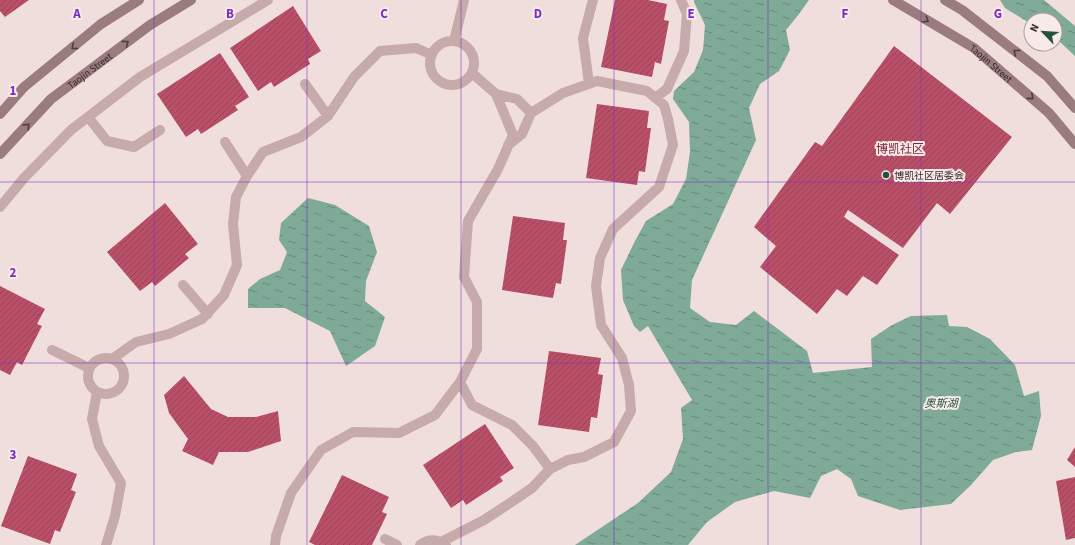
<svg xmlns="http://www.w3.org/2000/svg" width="1075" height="545" font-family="'Source Sans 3','Noto Sans SC',sans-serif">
<defs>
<pattern id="water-ripples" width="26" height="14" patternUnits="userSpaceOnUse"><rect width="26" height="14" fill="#7eaa97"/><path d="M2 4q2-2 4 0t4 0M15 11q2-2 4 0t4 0" fill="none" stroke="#688a7b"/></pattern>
<pattern id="building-hatch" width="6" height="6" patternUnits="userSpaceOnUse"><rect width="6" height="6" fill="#ba5068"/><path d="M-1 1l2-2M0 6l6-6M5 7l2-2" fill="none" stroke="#984256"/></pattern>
</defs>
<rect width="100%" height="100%" fill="#f0dedd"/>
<path fill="url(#water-ripples)" d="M694,0H809L799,14L786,30L790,50L779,71L760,84L749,108L756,140L692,280L690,308L710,322L736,325L754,311L807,351L813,373L872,367L871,339L892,325L911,316L947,315L949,326L967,327L990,339L1015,365L1024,396L1039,391L1041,416L1032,450L1016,452L993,460L971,485L951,504L900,510L858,496L851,479L837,469L821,476L810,498L774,491L735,502L707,522L688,545H575L638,503L671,472L683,439L681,408L692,400L648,326L640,332L634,326L623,300L621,270L635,241L646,221L673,204L686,179L690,152L689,122L673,99L674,91L694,72L703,50L705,25L694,2Z
M1000,0H1044L1075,26V56L1061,43L1055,39V20H1031V24L1005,8Z
M308,198L335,205L369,226L377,252L366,281L365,301L385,317L375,346L346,366L330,331L285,308H248V289L260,279L280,270L287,252L279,240L281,223Z"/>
<path fill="url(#building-hatch)" d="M0,0H29L5,17L0,11Z
M615,0H648L667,4L664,20L669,21L661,64L655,62L652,77L601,67Z
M293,6L321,51L308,59L310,64L274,87L271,82L258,91L230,48Z
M894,46L1012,137L950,214L937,203L903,248L848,210L844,217L899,255L877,285L863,276L847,296L837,289L817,314L760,267L776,246L754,227L815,142L822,146Z
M220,53L249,97L235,106L238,110L201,134L198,129L186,137L157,94Z
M597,104L649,111L647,128H651L645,172L639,171L637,185L586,178Z
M165,203L198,244L185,254L189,258L155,286L152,282L140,291L107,252Z
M513,216L565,223L563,240H567L561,284L556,283L553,298L502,290Z
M0,286L45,309L37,324L42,326L22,365L17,362L10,375L0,370Z
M549,351L601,358L598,374L603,375L597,418L591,417L589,432L538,425Z
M184,376L211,409L228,417H256L278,411L281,441L248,452H219L213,465L182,451L188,439L169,413L164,395Z
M485,424L514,468L500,477L503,481L466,505L463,500L451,508L423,465Z
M1075,447V467L1067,460Z
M28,456L77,474L71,490L76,492L60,532L55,530L50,544L1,526Z
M342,475L389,497L382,512L387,514L372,545H315L309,542Z
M1075,477V538L1066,540L1056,481Z"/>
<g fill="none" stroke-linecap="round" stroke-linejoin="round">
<path stroke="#c7aaaa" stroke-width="10" d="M454,41L464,0
M430 63a22 22 0 1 1 44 0a22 22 0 1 1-44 0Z
M305,84L328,116
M589,84L583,38L593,0
M496,94L517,99L531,113
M655,98L667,89L684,51L687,14L681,0
M88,117L107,141L134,147L160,130
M225,142L247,176
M0,207L24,178L71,130L140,77L268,0
M183,285L208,314
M52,350L89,368
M88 376a18 18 0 1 1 36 0a18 18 0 1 1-36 0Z
M112,359L136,342L169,334L202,319L224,295L237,265L233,224L236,197L247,176L263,152L301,137L328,116L354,77L380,51L416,48L432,55
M460,382L472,405L512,425L533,446L550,469
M97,392L92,419L99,446L121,483L115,516L106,545
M385,539L397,545
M441,542L484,520L507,505L532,488L550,469L568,460L584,457L614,442L631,411L629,385L622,358L601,325L596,286L600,258L613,229L659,187L673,145L668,119L664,105L647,91L597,81L563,93L531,113L522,134L508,145
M275,545L276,536L291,493L321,450L353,432L399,433L435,415L460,382L477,349V302L464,277L468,221L498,169L513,135L496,94L472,73
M420,545C429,538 437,539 446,545"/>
<g stroke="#9a7b7e" stroke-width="10">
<path id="s1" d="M893,0L974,48L1049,113L1075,144"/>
<path d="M945,0L962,10L1047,76L1075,108"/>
<path d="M0,114L24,87L101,24L139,0"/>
<path id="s2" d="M0,154L51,99L150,25L191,0"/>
</g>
</g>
<defs><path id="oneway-chevron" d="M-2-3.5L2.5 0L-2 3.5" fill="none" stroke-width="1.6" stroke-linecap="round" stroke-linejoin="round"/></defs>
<g stroke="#4e3e3f">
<use href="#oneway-chevron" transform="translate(926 20) rotate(31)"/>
<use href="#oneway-chevron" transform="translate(126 43) rotate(-37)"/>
<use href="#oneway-chevron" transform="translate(74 47) rotate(141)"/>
<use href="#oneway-chevron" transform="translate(1016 52) rotate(-142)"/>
<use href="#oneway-chevron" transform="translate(1031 97) rotate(41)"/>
<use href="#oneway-chevron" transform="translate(27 126) rotate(-47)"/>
</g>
<path fill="none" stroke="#7b2cbf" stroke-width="1" stroke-opacity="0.55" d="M154,0V545M307,0V545M461,0V545M614,0V545M768,0V545M921,0V545M0,182H1075M0,363H1075"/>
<circle fill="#22523f" stroke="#f8eae9" stroke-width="1.5" cx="886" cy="175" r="4"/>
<g text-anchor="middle" stroke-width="4" stroke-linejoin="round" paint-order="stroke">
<g font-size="10" fill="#35292a" stroke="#f8eae9">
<text dy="4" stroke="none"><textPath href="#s1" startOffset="117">Taojin Street</textPath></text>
<text dy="4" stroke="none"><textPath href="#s2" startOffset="123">Taojin Street</textPath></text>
</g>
<g font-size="10" fill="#35292a" stroke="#f8eae9" text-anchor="start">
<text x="894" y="179">博凯社区居委会</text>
</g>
<g font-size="11" font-style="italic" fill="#22523f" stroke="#f8eae9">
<text x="941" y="407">奥斯湖</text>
</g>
<g font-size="12" fill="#7c293c" stroke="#f8eae9">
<text x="900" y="153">博凯社区</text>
</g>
</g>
<g font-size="13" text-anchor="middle" font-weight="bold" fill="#7b2cbf" stroke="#f8eae9" stroke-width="4" stroke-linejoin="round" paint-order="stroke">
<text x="77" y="18">A</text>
<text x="230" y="18">B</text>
<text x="384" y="18">C</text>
<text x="538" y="18">D</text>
<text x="691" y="18">E</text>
<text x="845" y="18">F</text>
<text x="998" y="18">G</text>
<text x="13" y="95">1</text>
<text x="13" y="277">2</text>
<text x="13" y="459">3</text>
</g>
<g transform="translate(1043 32) rotate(295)"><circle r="19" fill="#f8eae9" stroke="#aa9d9d"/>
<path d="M0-3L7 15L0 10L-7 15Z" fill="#22523f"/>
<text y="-6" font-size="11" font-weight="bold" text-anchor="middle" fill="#35292a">N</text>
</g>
</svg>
